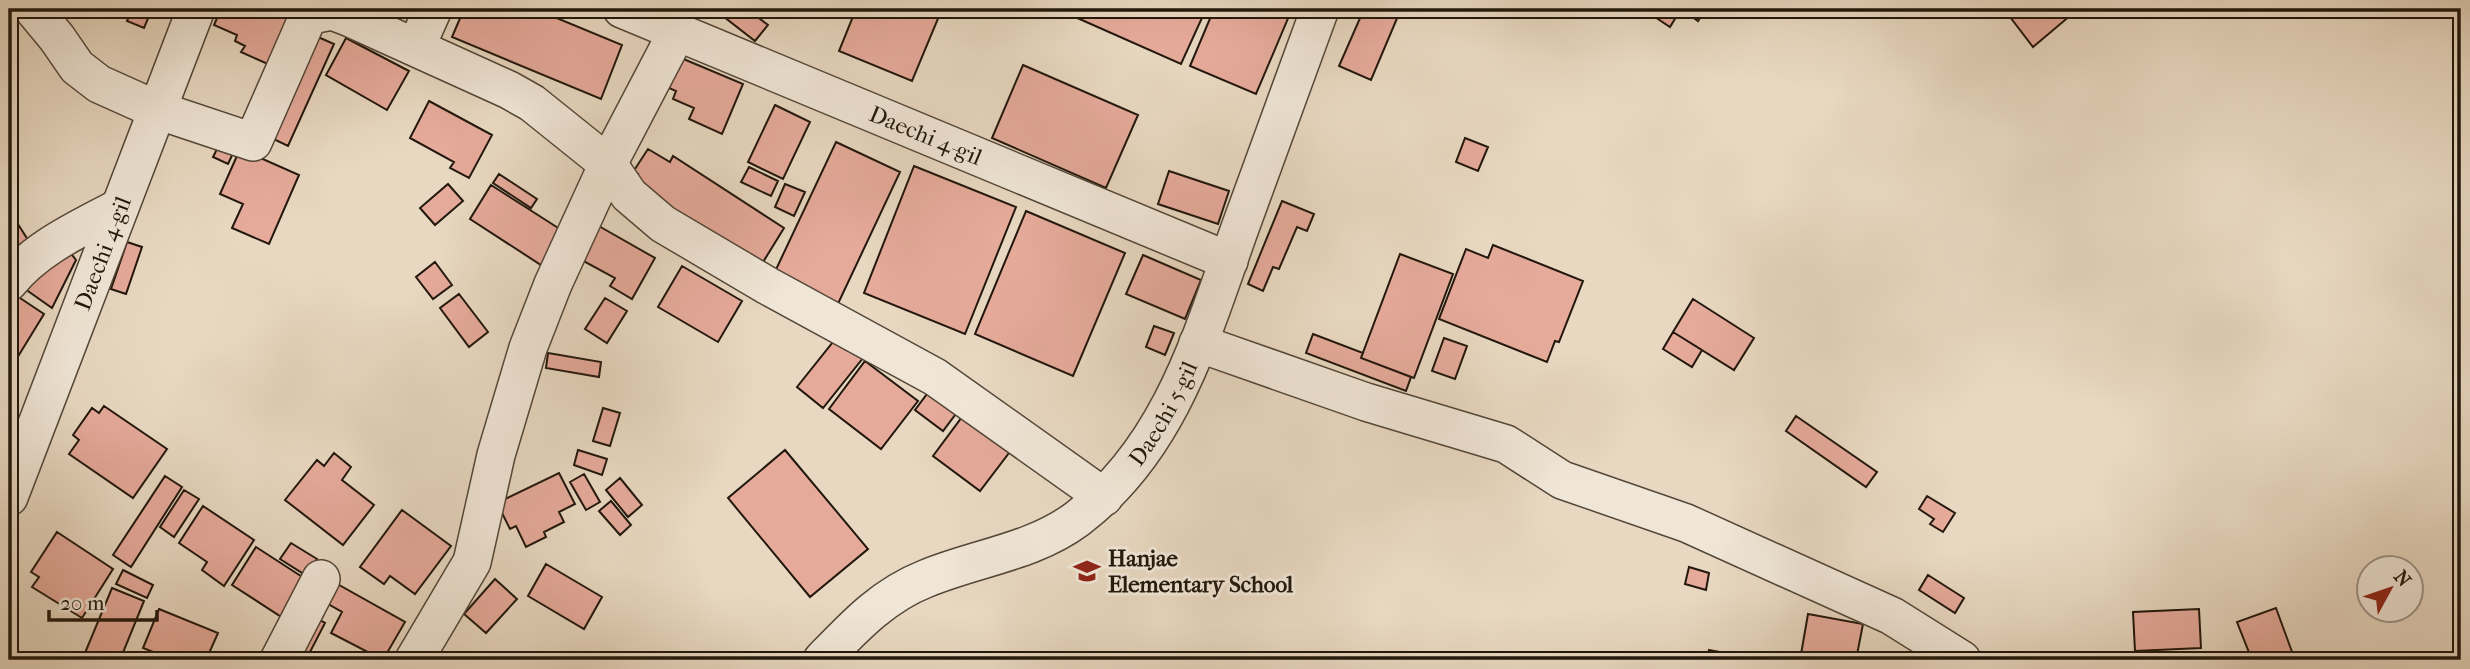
<svg xmlns="http://www.w3.org/2000/svg" width="2470" height="669" font-family="'IM FELL French Canon',serif">
<rect width="100%" height="100%" fill="#e8d8c1"/>
<filter id="stains"><feTurbulence type="fractalNoise" baseFrequency=".00286" numOctaves="4"/><feColorMatrix values="0 0 0 0 .2 0 0 0 0 .09 0 0 0 0 .02 0 0 0 .5 -.17"/></filter>
<radialGradient id="worn" r=".72"><stop offset=".6" stop-color="#630" stop-opacity="0"/><stop offset="1" stop-color="#630" stop-opacity=".3"/></radialGradient>
<path fill="#e6aa9b" stroke="#21170c" stroke-width="2" d="M132,9H152L144,28L127,21Z
M221,9H294L270,65L241,52L245,46L235,41L237,35L214,25Z
M464,9H535L622,45L601,99L452,37Z
M722,9H747L768,25L755,41L719,13Z
M856,9H942L912,81L839,51Z
M1057,9H1206L1181,64Z
M1214,9H1292L1256,94L1190,66Z
M1364,9H1381L1398,16L1371,80L1339,66Z
M1643,9H1706L1698,21L1681,9L1670,27Z
M2004,9H2069L2071,15L2033,47Z
M309,33L334,44L288,146L263,134Z
M346,38L409,71L387,110L326,75Z
M674,55L743,84L722,134L689,119L694,108L673,99L676,91L669,88L672,81Z
M1023,65L1138,115L1106,188L992,138Z
M429,101L492,135L469,178L450,168L454,162L410,138Z
M775,105L810,122L783,179L748,162Z
M1465,138L1488,147L1478,171L1456,162Z
M221,141L236,147L228,164L213,157Z
M836,142L900,172L836,308L772,278Z
M240,149L299,175L269,244L232,228L243,204L220,194Z
M648,149L670,162L673,156L784,228L760,267L651,197L634,180L638,174L633,172Z
M914,166L1016,207L965,334L864,293Z
M749,167L778,181L771,196L741,182Z
M1169,171L1229,191L1218,224L1158,204Z
M499,174L537,199L531,208L493,183Z
M448,184L463,201L435,225L420,208Z
M785,184L805,192L794,216L775,207Z
M491,185L566,233L544,267L470,219Z
M1282,201L1314,214L1307,231L1297,227L1279,269L1273,267L1263,291L1248,284Z
M9,210L28,240L9,253Z
M1026,211L1125,253L1073,376L975,334Z
M597,225L655,258L632,299L610,286L615,278L578,258Z
M127,242L142,247L126,294L111,289Z
M1493,245L1583,281L1559,342L1555,341L1547,362L1439,319L1466,249L1488,258Z
M66,247L76,260L52,308L18,284Z
M1400,254L1453,274L1414,378L1361,358Z
M1143,255L1201,280L1185,319L1126,294Z
M435,262L452,285L433,299L416,277Z
M682,266L742,301L718,342L658,307Z
M459,294L488,332L469,347L440,308Z
M17,296L44,314L11,368L9,366V309Z
M605,298L627,311L607,343L585,329Z
M1693,299L1754,338L1734,370L1673,332Z
M1154,326L1174,333L1165,355L1146,347Z
M1673,332L1702,350L1692,367L1663,349Z
M1313,334L1363,353L1361,358L1411,377L1406,391L1306,353Z
M837,337L863,358L823,408L797,387Z
M1444,338L1467,346L1455,379L1432,371Z
M548,353L601,362L599,377L546,368Z
M865,361L918,401L881,449L829,409Z
M930,390L958,411L943,431L915,410Z
M104,406L167,449L133,498L69,454L79,440L73,435L92,408L99,413Z
M603,408L620,413L610,446L593,441Z
M965,413L1012,449L980,491L933,456Z
M1796,416L1877,472L1866,487L1786,431Z
M578,450L607,459L602,475L574,465Z
M785,450L868,549L810,597L728,498Z
M334,453L351,467L342,480L374,505L343,545L285,500L317,460L324,466Z
M559,473L575,504L559,512L564,522L544,532L546,537L526,547L516,526L510,529L497,503Z
M584,474L600,502L586,510L570,482Z
M165,476L182,487L131,567L113,555Z
M620,478L642,505L628,517L606,490Z
M184,490L199,499L174,537L160,527Z
M1927,496L1955,513L1943,532L1930,524L1934,519L1919,509Z
M611,501L631,525L620,535L599,511Z
M203,506L254,540L224,586L202,570L207,562L179,543Z
M402,510L451,546L415,594L390,576L384,584L360,567Z
M57,532L113,569L82,618L32,587L39,577L31,572Z
M291,543L317,559L307,576L280,559Z
M256,547L307,580L283,618L232,585Z
M546,564L602,597L584,629L528,596Z
M1689,567L1709,573L1706,590L1685,584Z
M123,570L153,585L147,598L116,584Z
M1928,575L1964,598L1955,613L1919,590Z
M495,579L517,599L486,633L464,614Z
M332,581L405,622L383,660L331,633L342,612L321,600Z
M112,588L144,601L120,660H82Z
M2276,608L2295,660H2252L2237,622Z
M159,609L218,633L206,660H173L143,648Z
M2199,609L2201,648L2135,651L2133,612Z
M1808,614L1863,624L1856,660H1800Z
M311,615L325,623L309,654L294,646Z
M1709,650L1762,660H1707Z"/>
<g fill="none" stroke-linecap="round" stroke-linejoin="round">
<g stroke="#534739" stroke-width="40">
<g id="minor">
<path d="M33,9L57,38L77,67L99,84L157,110L253,142L307,19L316,14L332,11L348,17L509,90L532,103L608,164L629,195L663,224L768,286L935,377L1104,497"/>
<path id="s1" d="M622,9L1229,261"/>
<path d="M416,47L433,9"/>
<path d="M9,282C37,247 81,228 120,207"/>
<path d="M1198,343L1366,402L1506,444L1562,480L1686,523L1892,616L1962,660"/>
<path id="s2" d="M9,497L196,9"/>
<path d="M279,660L321,579"/>
<path d="M414,660L472,562L496,455L528,348L553,284L608,164L677,32"/>
<path id="s3" d="M822,660C853,628 882,596 925,579C975,558 1033,552 1077,519C1171,448 1202,334 1240,228C1267,155 1293,82 1320,9"/>
</g>
</g>
<use href="#minor" stroke="#f0e6d7" stroke-width="37"/>
</g>
<defs>
<g id="school-bare" transform="scale(2.1)"><path d="M0-5L7-2L0 1L-7-2ZM-4 1L0 2.5L4 1V4Q0 6-4 4Z" fill="#8f2418" stroke="#f0e6d7" stroke-width="2.5" paint-order="stroke"/></g>
</defs>
<g fill-rule="evenodd">
<use href="#school-bare" x="1087" y="571"/>
</g>
<g text-anchor="middle" stroke-width="6" stroke-linejoin="round" paint-order="stroke">
<g font-size="23" fill="#21170c" stroke="#f0e6d7">
<text dy="8" stroke="none"><textPath href="#s1" startOffset="329">Daechi 4-gil</textPath></text>
<text dy="8" stroke="none"><textPath href="#s2" startOffset="261">Daechi 4-gil</textPath></text>
<text dy="8" stroke="none"><textPath href="#s3" startOffset="434">Daechi 5-gil</textPath></text>
</g>
<g font-size="23" font-weight="bold" fill="#21170c" stroke="#f0e6d7" text-anchor="start">
<text x="1108" y="566">Hanjae<tspan x="1108" dy="26">Elementary School</tspan></text>
</g>
</g>
<rect width="2470" height="669" fill="none" stroke="#e8d8c1" stroke-width="35"/>
<rect x="10" y="10" width="2449" height="648" fill="none" stroke="#21170c" stroke-width="3.5"/>
<rect x="18" y="18" width="2435" height="634" fill="none" stroke="#21170c" stroke-width="2"/>
<g transform="translate(2390 589) rotate(50)"><circle r="33" fill="#f0e6d7" stroke="#9d9386" stroke-width="2"/>
<path d="M0-5L12 26L0 18L-12 26Z" fill="#8f2418"/>
<text y="-10" font-size="19" font-weight="bold" text-anchor="middle" fill="#21170c">N</text>
</g>
<path d="M49 610v10h108v-10" fill="none" stroke="#21170c" stroke-width="3.5"/>
<text x="60" y="610" font-size="21" fill="#21170c" stroke="#f0e6d7" stroke-width="5" paint-order="stroke">20 m</text>
<rect width="100%" height="100%" filter="url(#stains)"/>
<rect width="100%" height="100%" fill="url(#worn)"/>
</svg>
